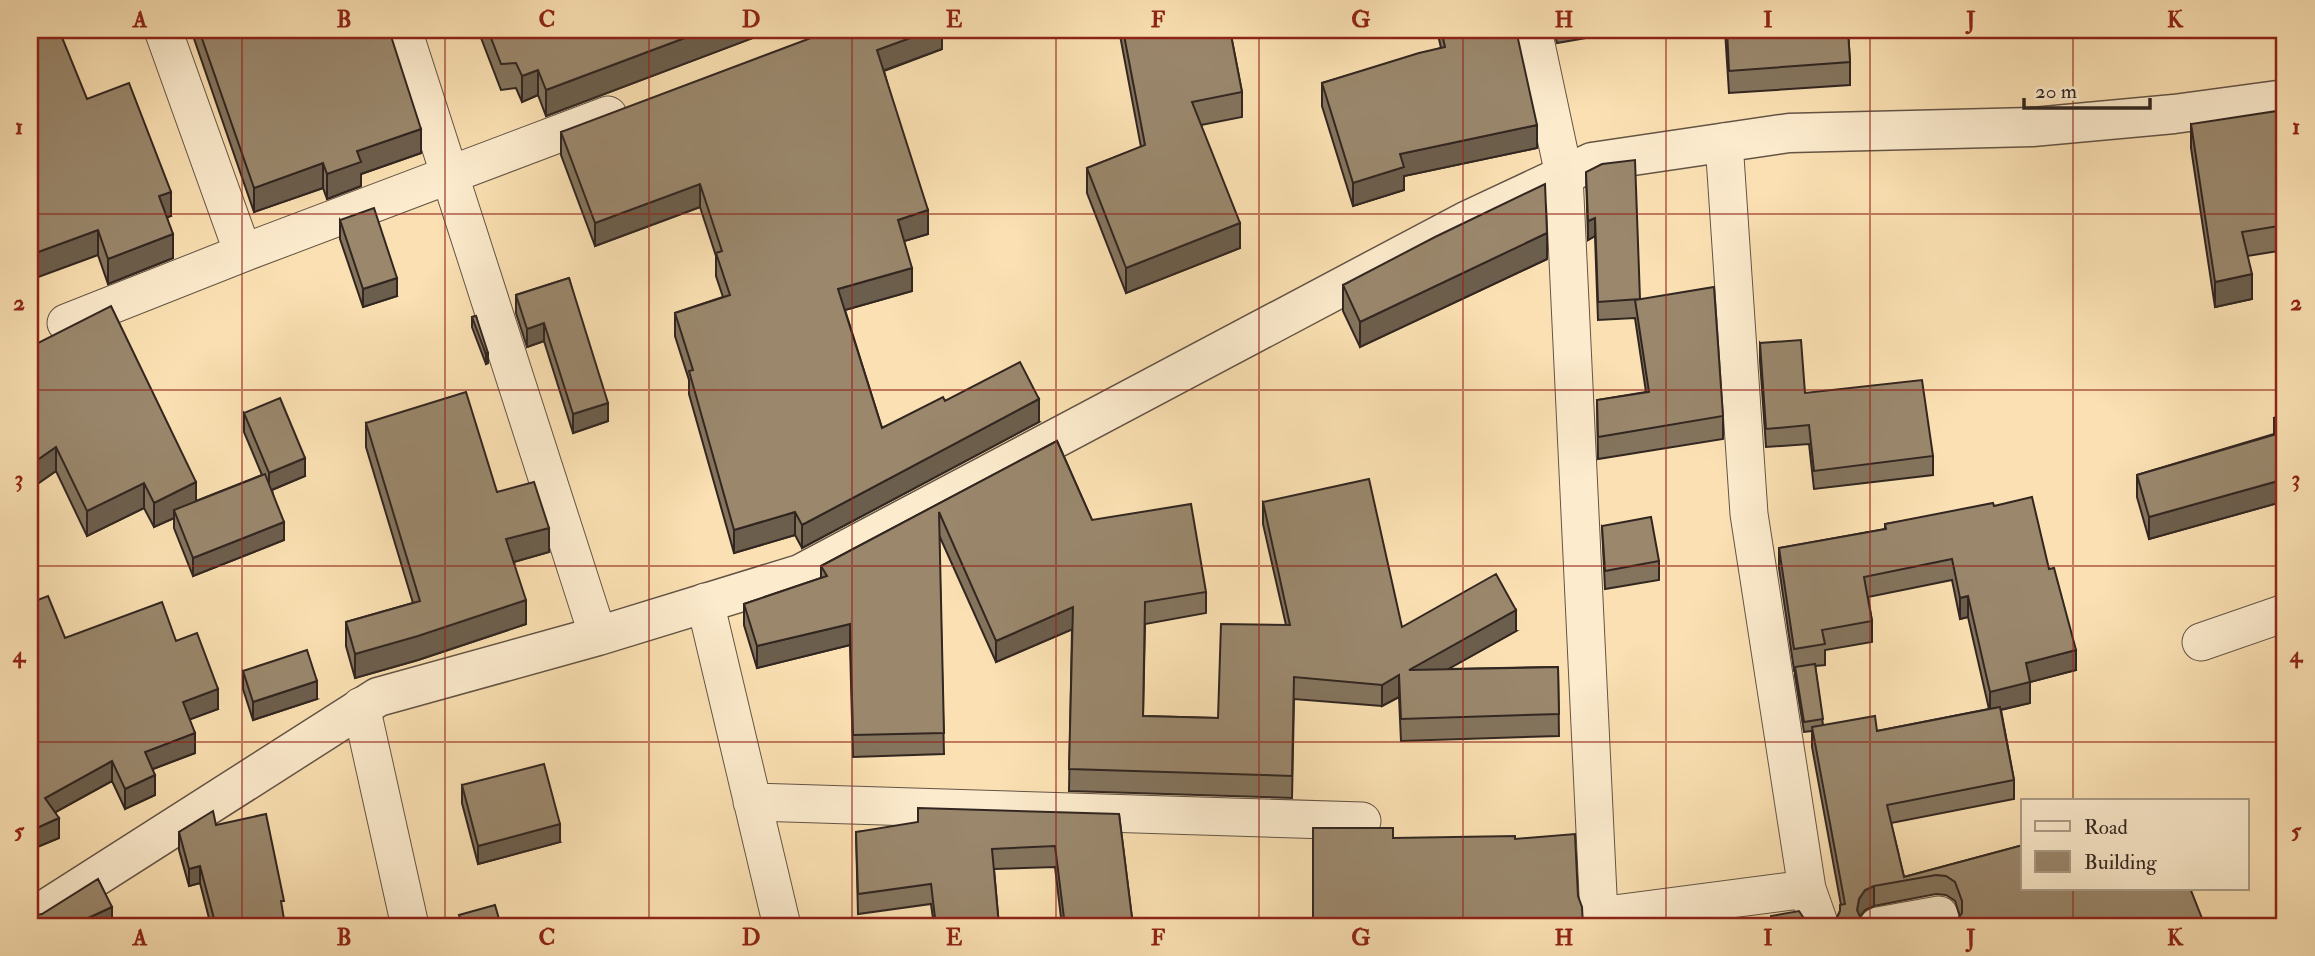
<svg xmlns="http://www.w3.org/2000/svg" width="2315" height="956" font-family="'IM FELL Double Pica',serif">
<rect width="100%" height="100%" fill="#fae0b2"/>
<filter id="stains"><feTurbulence type="fractalNoise" baseFrequency=".00286" numOctaves="4"/><feColorMatrix values="0 0 0 0 .2 0 0 0 0 .09 0 0 0 0 .02 0 0 0 .5 -.17"/></filter>
<radialGradient id="worn" r=".72"><stop offset=".6" stop-color="#630" stop-opacity="0"/><stop offset="1" stop-color="#630" stop-opacity=".3"/></radialGradient>
<g fill="none" stroke-linecap="round" stroke-linejoin="round">
<g stroke="#645445" stroke-width="39">
<path id="minor" d="M163,30L243,253
M403,30L598,636
M1533,30L1564,175L1599,916L1807,889L1820,926
M1724,142L1749,514L1807,889
M66,323L243,253L608,115
M705,602L782,926
M2201,642L2285,613
M361,706L410,926
M752,802L1362,821
M1878,926L1939,915L1942,926"/>
</g>
<g stroke="#645445" stroke-width="41">
<path id="tertiary" d="M30,919L378,697L598,636L800,574L1466,221L1592,162L1789,133L2032,127L2174,114L2285,99"/>
</g>
<use href="#minor" stroke="#fcebcd" stroke-width="37"/>
<use href="#tertiary" stroke="#fcebcd" stroke-width="38"/>
</g>
<path fill="#84745d" stroke="#322621" stroke-width="2" fill-rule="evenodd" d="M191,30H389L421,153L361,174V186L327,199L323,188L254,212Z
M478,30H774L546,116L538,95L522,102L516,88L501,90Z
M942,30V49L884,71L928,234L904,241L912,291L845,310L882,428L945,401L1039,422L802,548L795,535L734,553L689,394V380L675,336V313L723,297L716,276V256L700,207L595,246L561,155V132Z
M1119,30H1230L1242,92V117L1201,125L1240,248L1126,293L1087,193V168L1141,147Z
M1437,30H1516L1537,148L1404,176V190L1353,206L1322,106V83L1441,48Z
M1554,30H1632L1557,43Z
M1725,30H1848L1850,62V85L1729,93Z
M87,99L171,216L167,217L173,258L108,284L98,255Z
M2191,124L2285,166V250L2247,256L2252,299L2215,307L2191,148Z
M1586,172L1640,299L1723,416V439L1598,459L1597,400L1646,392L1635,318L1598,320L1595,236L1588,240Z
M340,220L397,296L363,307L340,239Z
M1547,259L1360,347L1343,311V285Z
M569,278L608,421L573,433L544,341L527,347L516,313V295Z
M476,316L488,363L486,364L472,327V317Z
M1760,343L1805,393L1933,456V475L1814,489L1809,444L1766,447L1760,361Z
M30,347L196,501L262,475L244,432V413L305,476L272,490L284,540L193,576L174,528V518L154,527L144,508L87,536L56,471L30,489Z
M2285,414V501L2149,539L2137,497V475L2274,434V418Z
M366,423L497,492L549,552L514,562L526,624L418,660L355,678L346,646V622L413,603L366,447Z
M1057,441L1092,520L1206,592V613L1145,624L1143,716L1218,718L1286,625L1263,524V502L1402,627L1516,631L1448,669L1558,667L1559,736L1401,741L1399,697L1382,706L1294,699L1292,798L1069,791L1072,629L996,662L939,535L944,754L853,757L850,645L757,668L744,625V604L821,578V566Z
M1994,506L2049,569L2076,670L2030,682V703L2001,710L2014,780V799L1891,823L1904,877L2023,845L1956,922L1960,916L1955,901L1946,895L1936,894L1874,906L1865,910L1860,916L1836,920L1840,911L1841,905L1812,747V731L1804,732L1795,676V669L1794,670L1779,568V548L1885,529V524ZM1952,580L1960,619L1968,617L1989,709L1877,731L1823,725L1815,666L1825,665V650L1872,642V621L1868,597Z
M1602,526L1659,561V580L1605,589Z
M30,603L65,638L176,641L218,709L189,719L195,753L153,769L155,795L125,809L112,781L55,812L59,838L30,850Z
M243,671L317,699L253,720L243,689Z
M462,785L560,842L478,864L462,803Z
M2285,788V822L2279,809V791Z
M1119,814L1133,926H1062L1055,867L994,869L999,926H934L931,904L858,914L856,832Z
M216,825L284,918L285,926H211L200,883L189,886L179,850V832Z"/>
<path fill="#6c5e4c" stroke="#322621" stroke-width="2" d="M706,30H774L546,116V90Z
M932,30H942V49L877,73V50Z
M538,70V95L522,102V76Z
M1537,125V148L1404,176V190L1353,206V183L1400,154Z
M421,129V153L361,174V186L327,199V174L357,151Z
M323,163V188L254,212V188Z
M700,184V207L595,246V223Z
M171,192V216L159,220V196Z
M928,210V234L898,243V220Z
M1595,218V236L1588,240V221Z
M1240,223V248L1126,293V268Z
M98,230V255L30,280V255Z
M1547,233V259L1360,347V322Z
M173,234V258L108,284V259Z
M912,268V291L838,312V289Z
M2252,274V299L2215,307V282Z
M397,278V296L363,307V289Z
M544,323V341L527,347V329Z
M488,353V363L486,364V354Z
M1039,399V422L802,548V525Z
M608,403V421L573,433V414Z
M56,447V471L30,489V465Z
M305,458V476L269,491V473Z
M2285,479V501L2149,539V517Z
M196,482V507L174,510V518L154,527V503Z
M144,483V508L87,536V511Z
M795,512V535L734,553V530Z
M284,522V540L193,576V558Z
M549,528V552L506,564V539Z
M1968,596V617L1960,619V598Z
M526,600V624L418,660L355,678V654Z
M1073,607V629L996,662V641Z
M1516,610V631L1409,691V670Z
M850,624V645L757,668V646Z
M2076,650V670L2030,682V703L1990,712V692L2026,663Z
M1399,675V697L1382,706V685Z
M317,681V699L253,720V702Z
M218,689V709L183,722V702Z
M195,733V753L145,772V752Z
M112,761V781L45,818V798Z
M155,775V795L125,809V789Z
M59,818V838L30,850V831Z
M560,824V842L478,864V846Z
M200,866V883L189,886V869Z
M1874,886V906L1865,910L1859,918L1857,910L1859,899L1865,890Z
M112,907V926H88V918Z"/>
<path fill="#9a876c" stroke="#322621" stroke-width="2" d="M30,30H59L87,99L129,83L171,192L159,196L173,234L108,259L98,230L30,255Z
M199,30H389L421,129L357,151L361,162L327,174L323,163L254,188Z
M488,30H706L546,90L538,70L522,76L516,63L501,64Z
M832,30H932L877,50L928,210L898,220L912,268L838,289L882,428L943,397L945,401L1020,362L1039,399L802,525L795,512L734,530L689,371L693,370L675,313L730,295L716,253L722,251L700,184L595,223L561,132Z
M1123,30H1230L1242,92L1192,102L1240,223L1126,268L1087,168L1145,145Z
M1441,30H1516L1537,125L1400,154L1404,167L1353,183L1322,83L1419,53L1445,47Z
M1727,30H1848L1850,62L1729,71Z
M2277,111L2285,166V225L2242,232L2252,274L2215,282L2191,124Z
M1635,160L1640,299L1598,302L1595,218L1588,221L1586,172L1602,164Z
M1545,184L1547,233L1360,322L1343,285L1435,237Z
M374,208L397,278L363,289L340,220Z
M569,278L608,403L573,414L544,323L527,329L516,295Z
M1714,287L1723,416L1598,437L1597,400L1649,392L1635,300Z
M111,306L196,482L154,503L144,483L87,511L56,447L30,465V347Z
M476,316L488,353L486,354L472,317Z
M1801,340L1805,393L1922,380L1933,456L1814,471L1809,425L1766,429L1760,343Z
M466,392L497,492L534,482L549,528L506,539L526,600L418,636L355,654L346,622L420,601L366,423Z
M280,398L305,458L269,473L244,413Z
M2285,414V479L2149,517L2137,475L2280,433L2274,418Z
M1057,441L1092,520L1191,504L1206,592L1145,602L1143,716L1218,718L1221,624L1290,625L1263,502L1369,479L1402,627L1496,574L1516,610L1409,670L1558,667L1559,714L1401,719L1399,675L1382,685L1294,677L1292,776L1069,769L1073,607L996,641L939,512L944,733L853,735L850,624L757,646L744,604L827,576L821,566Z
M265,474L284,522L193,558L174,510Z
M2032,497L2049,569L2054,568L2076,650L2026,663L2030,682L1990,692L1968,596L1960,598L1952,559L1864,577L1872,621L1822,630L1825,644L1794,649L1779,548L1886,529L1885,524L1993,503L1994,506Z
M1651,517L1659,561L1605,571L1602,526Z
M48,596L65,638L162,602L176,641L197,633L218,689L183,702L195,733L145,752L155,775L125,789L112,761L45,798L59,818L30,831V603Z
M307,650L317,681L253,702L243,671Z
M1815,664L1823,719L1804,722L1795,667Z
M2000,707L2014,780L1887,805L1904,877L2023,845V888H2190L2205,926H1948L1956,922L1962,913V901L1955,882L1946,876L1936,875L1874,886L1865,890L1859,899L1857,910L1862,921L1871,926H1827L1836,920L1840,911V905L1845,904L1812,727L1875,716L1877,731Z
M544,764L560,824L478,846L462,785Z
M2285,788V804L2279,791Z
M918,808L1119,814L1133,926H1065L1055,846L992,849L999,926H936L931,884L858,894L856,832L918,822Z
M213,811L216,825L266,814L284,901H281L285,926H216L200,866L189,869L179,832Z
M1313,828H1393V838L1515,836V839L1575,834L1578,896L1582,907L1583,926H1313Z
M98,879L112,907L88,918L92,926H30V916L42,914Z
M495,905L501,926H462L459,915Z
M1799,911L1807,923L1814,926H1715L1771,918V916Z
M1926,919L1935,926H1888Z"/>
<path fill="none" stroke="#8f2418" stroke-width="2" stroke-opacity="0.55" d="M242,30V926M445,30V926M649,30V926M852,30V926M1056,30V926M1259,30V926M1463,30V926M1666,30V926M1870,30V926M2073,30V800M30,214H2285M30,390H2285M30,566H2285M30,742H2285M2073,888V926"/>
<rect width="2315" height="956" fill="none" stroke="#fae0b2" stroke-width="77"/>
<rect x="2021" y="799" width="228" height="91" fill="#fcebcd" stroke="#ab9c88" stroke-width="2"/>
<rect x="2035" y="821" width="35" height="10" fill="#fcebcd" stroke="#ab9c88" stroke-width="2"/>
<text x="2084" y="834" font-size="21" fill="#322621">Road</text>
<rect x="2035" y="851" width="35" height="21" fill="#9a876c" stroke="#ab9c88" stroke-width="2"/>
<text x="2084" y="869" font-size="21" fill="#322621">Building</text>
<path d="M2024 98v10h126v-10" fill="none" stroke="#322621" stroke-width="3.5"/>
<text x="2035" y="98" font-size="21" fill="#322621" stroke="#fcebcd" stroke-width="5" paint-order="stroke">20 m</text>
<rect x="38" y="38" width="2238" height="880" fill="none" stroke="#8f2418" stroke-width="2.5"/>
<g font-size="23" text-anchor="middle" font-weight="bold" fill="#8f2418">
<text x="140" y="27">A</text>
<text x="344" y="27">B</text>
<text x="547" y="27">C</text>
<text x="751" y="27">D</text>
<text x="954" y="27">E</text>
<text x="1158" y="27">F</text>
<text x="1361" y="27">G</text>
<text x="1564" y="27">H</text>
<text x="1768" y="27">I</text>
<text x="1971" y="27">J</text>
<text x="2175" y="27">K</text>
<text x="19" y="134">1</text>
<text x="2296" y="134">1</text>
<text x="19" y="310">2</text>
<text x="2296" y="310">2</text>
<text x="19" y="486">3</text>
<text x="2296" y="486">3</text>
<text x="19" y="662">4</text>
<text x="2296" y="662">4</text>
<text x="19" y="838">5</text>
<text x="2296" y="838">5</text>
<text x="140" y="945">A</text>
<text x="344" y="945">B</text>
<text x="547" y="945">C</text>
<text x="751" y="945">D</text>
<text x="954" y="945">E</text>
<text x="1158" y="945">F</text>
<text x="1361" y="945">G</text>
<text x="1564" y="945">H</text>
<text x="1768" y="945">I</text>
<text x="1971" y="945">J</text>
<text x="2175" y="945">K</text>
</g>
<rect width="100%" height="100%" filter="url(#stains)"/>
<rect width="100%" height="100%" fill="url(#worn)"/>
</svg>
